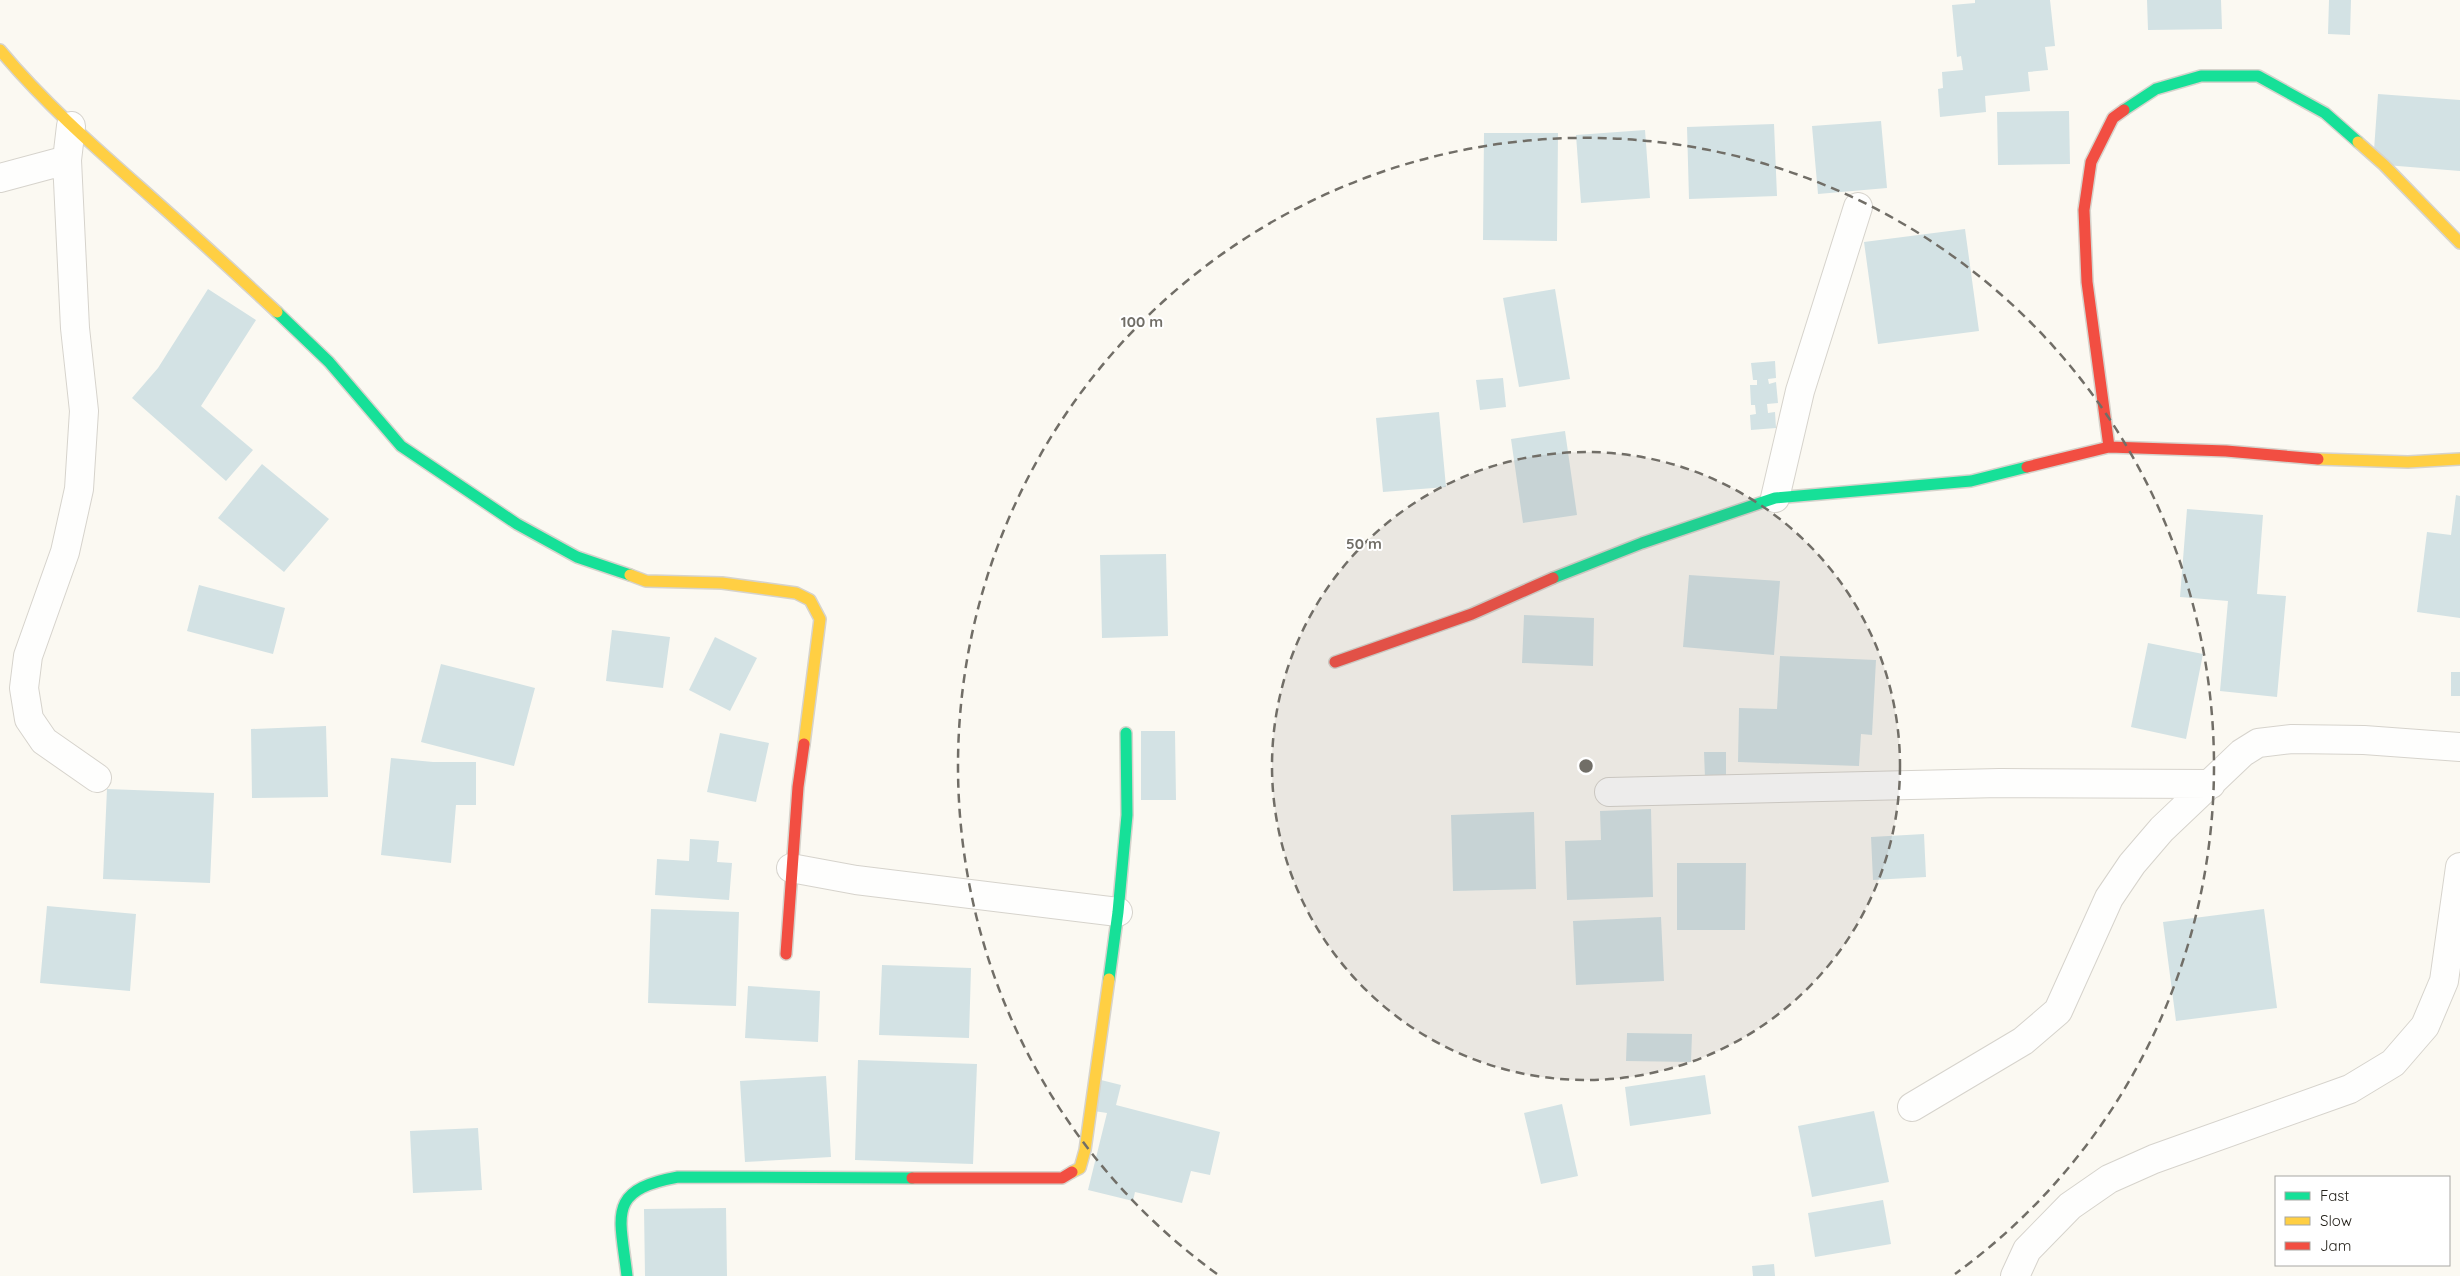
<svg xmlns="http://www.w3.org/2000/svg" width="2460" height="1276" font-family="Quicksand,sans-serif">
<rect width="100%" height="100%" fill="#fbf9f2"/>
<path fill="#d3e2e4" d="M1975,0H2050L2055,46L2045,47L2048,70L2028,72L2030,91L1985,96L1986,112L1940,117L1938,89L1943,88L1942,72L1963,70L1961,56L1957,57L1952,5L1975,3Z
M2147,0H2221L2222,29L2148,30Z
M2329,0H2351L2350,35L2328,34Z
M2378,94L2460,100V171L2373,164Z
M2069,111L2070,164L1998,165L1997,112Z
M1881,121L1887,188L1818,194L1812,126Z
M1774,124L1777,196L1689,199L1687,127Z
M1645,130L1650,198L1581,203L1576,135Z
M1484,133H1558L1557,241L1483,240Z
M1965,229L1979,331L1878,344L1864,242Z
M208,289L256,320L201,406L253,450L226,481L132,398L158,368Z
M1555,289L1570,379L1519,387L1503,298Z
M1775,361L1776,378L1768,379L1769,384L1776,382L1778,403L1767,404L1768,413L1775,412L1776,428L1751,430L1750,415L1756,414L1755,405H1751L1750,385H1757V380H1753L1751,363Z
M1503,378L1506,407L1480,410L1476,380Z
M1439,412L1446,487L1383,492L1376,418Z
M1565,431L1577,515L1523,523L1511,439Z
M262,464L329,519L284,572L218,518Z
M2456,495L2460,496V618L2417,612L2427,532L2451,535Z
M2187,509L2263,515L2257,594L2286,596L2277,697L2220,691L2228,601L2180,597Z
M1166,554L1168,636L1102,638L1100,555Z
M1689,575L1780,581L1774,655L1683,647Z
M199,585L285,608L273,654L187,631Z
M1524,615L1594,618L1593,666L1522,663Z
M612,630L670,637L663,688L606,681Z
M715,637L757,658L730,711L689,690Z
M2148,643L2203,654L2186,739L2131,727Z
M1780,656L1876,660L1872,735L1861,734L1859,766L1738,762L1739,708L1777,709Z
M441,664L535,688L514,766L421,742Z
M2451,672H2460V696H2451Z
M326,726L328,797L252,798L251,729Z
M1141,731H1175L1176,800H1141Z
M720,733L769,743L756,802L707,792Z
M1704,752H1726V778H1705Z
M391,758L433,762H476V805H456L451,863L381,855Z
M107,789L214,793L210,883L103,879Z
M1651,809L1653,897L1567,900L1565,841L1601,840L1600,811Z
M1534,812L1536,889L1453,891L1451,815Z
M1924,834L1926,877L1873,880L1871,837Z
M690,839L719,841L717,862L732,863L729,900L655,895L657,859L689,861Z
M1677,863H1746L1745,930H1677Z
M47,906L136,914L130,991L40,983Z
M651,909L739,912L736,1006L648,1003Z
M2264,909L2277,1008L2176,1021L2163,922Z
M1661,917L1664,981L1576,985L1573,921Z
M882,965L971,968L969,1038L879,1035Z
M748,986L820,991L818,1042L745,1038Z
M1627,1033L1692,1034L1691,1062L1626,1061Z
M858,1060L977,1064L973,1164L855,1160Z
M1705,1075L1711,1114L1630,1126L1625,1087Z
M826,1076L831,1157L745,1162L740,1081Z
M1101,1080L1121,1085L1116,1105L1220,1132L1210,1175L1191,1171L1182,1203L1135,1192L1133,1201L1088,1190L1107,1113L1094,1111Z
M1562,1104L1578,1176L1541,1184L1524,1113Z
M1874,1111L1889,1182L1812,1197L1798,1126Z
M478,1128L482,1190L413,1193L410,1131Z
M1883,1200L1891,1244L1815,1257L1808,1213Z
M726,1208L727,1276H645L644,1209Z
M1774,1264L1775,1276H1753L1752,1266Z"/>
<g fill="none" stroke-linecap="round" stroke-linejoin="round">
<g stroke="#d6d3cc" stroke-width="30">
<path id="street" d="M71,126L67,160L75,328L84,411L79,489L65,552L28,656L24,688L29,719L44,741L97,778
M0,178L67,160
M1775,498L1800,391L1858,207
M1609,792L2000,783L2211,784
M791,868L856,880L1118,912
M1912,1107L2023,1041L2058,1011L2109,898L2132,864L2162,829L2242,753L2258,743L2292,739L2364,740L2460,747
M2015,1276L2027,1250L2070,1206L2109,1179L2154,1159L2350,1089L2393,1063L2425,1026L2444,981L2460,867"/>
</g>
<g stroke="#d6d3cc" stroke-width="14">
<path id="fast" d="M2124,110L2156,89L2201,76H2258L2325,113L2358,142
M277,312L329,362L401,446L517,524L577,557L630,575
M1553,578L1642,543L1775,498L1971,481L2027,467
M1109,979L1118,912L1127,815L1126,733
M627,1276C620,1215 606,1190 678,1177L912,1178"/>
</g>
<g stroke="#d6d3cc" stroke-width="14">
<path id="slow" d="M0,50C45,104 98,150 150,196C193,234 235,273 277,312
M2358,142L2384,165L2460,243
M2318,459L2408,462L2460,459
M630,575L646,581L722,583L796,593L810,600L820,619L804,744
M1072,1172L1080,1168L1085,1150L1109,979"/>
</g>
<g stroke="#d6d3cc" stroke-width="14">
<path id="jam" d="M2109,447L2087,282L2084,210L2091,162L2113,118L2124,110
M2027,467L2109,447L2226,451L2318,459
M1335,662L1472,614L1553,578
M786,954L798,787L804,744
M912,1178H1062L1072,1172"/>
</g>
<use href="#street" stroke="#fefefd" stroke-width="28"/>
<use href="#fast" stroke="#16e098" stroke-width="11"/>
<use href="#slow" stroke="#ffcf43" stroke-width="11"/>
<use href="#jam" stroke="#f24e42" stroke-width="11"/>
</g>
<circle cx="1586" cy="766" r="314" fill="#716e67" fill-opacity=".12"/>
<g fill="none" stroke="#716e67" stroke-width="2.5" stroke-dasharray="9 6">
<circle cx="1586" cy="766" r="314"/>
<path d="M1217 1274A628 628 0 1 1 1955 1274"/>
</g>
<circle cx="1586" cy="766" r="8" fill="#716e67" stroke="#fff" stroke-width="2.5"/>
<g font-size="15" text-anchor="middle" font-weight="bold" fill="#716e67" stroke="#fff" stroke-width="4" stroke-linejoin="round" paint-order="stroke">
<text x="1142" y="327">100 m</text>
<text x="1364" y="549">50 m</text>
</g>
<rect x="2275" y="1176" width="175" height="90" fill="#ffffff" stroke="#a8a7a4"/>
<rect x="2285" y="1192" width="25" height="8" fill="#16e098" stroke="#a8a7a4"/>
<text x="2320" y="1201" font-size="15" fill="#26231c">Fast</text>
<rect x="2285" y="1217" width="25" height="8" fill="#ffcf43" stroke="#a8a7a4"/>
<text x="2320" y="1226" font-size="15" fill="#26231c">Slow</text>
<rect x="2285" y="1242" width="25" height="8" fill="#f24e42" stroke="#a8a7a4"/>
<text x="2320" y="1251" font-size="15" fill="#26231c">Jam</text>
</svg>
